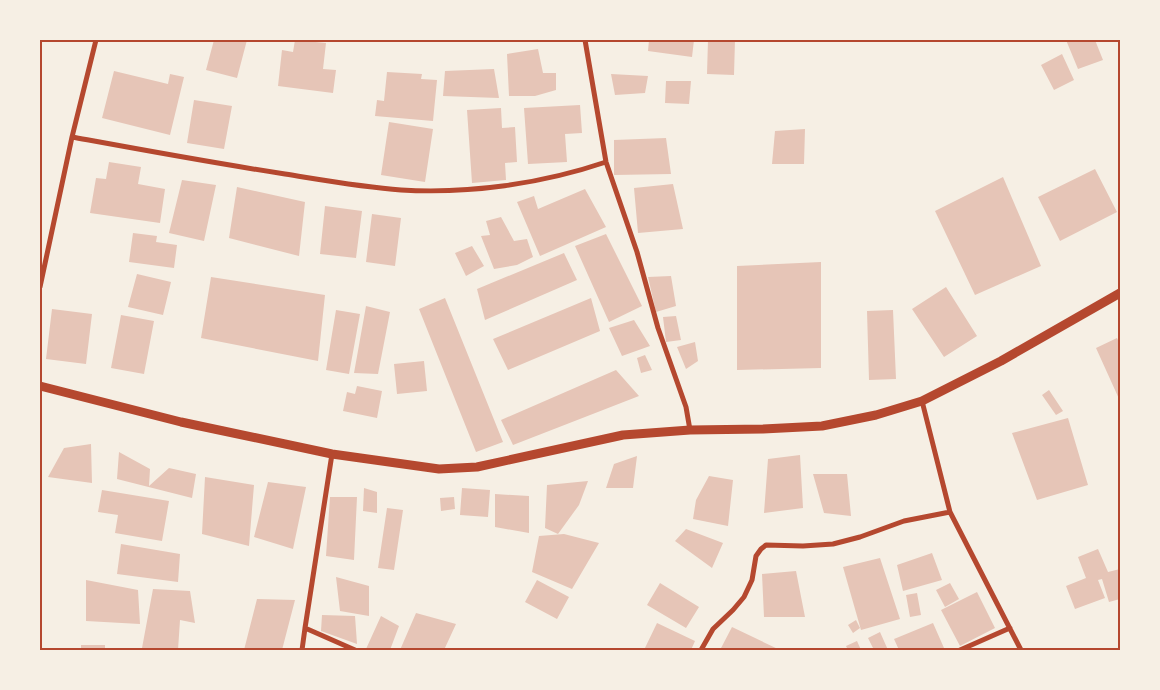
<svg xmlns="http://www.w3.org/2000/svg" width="1160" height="690" font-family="Poppins,sans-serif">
<rect width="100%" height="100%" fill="#f6efe4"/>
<path fill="#e6c5b7" d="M214,40H247L237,78L206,70Z
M295,40L326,43L323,69L336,70L333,93L278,86L282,50L293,52Z
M649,40H694L692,57L648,51Z
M708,40H735L734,75L707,74Z
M1066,40H1095L1103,60L1078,69Z
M538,49L543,73H556V90L535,96H509L507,54Z
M1062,54L1074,80L1054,90L1041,65Z
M494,69L499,98L443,96L445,71Z
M114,71L168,84L170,74L184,77L170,135L102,118Z
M387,72L422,74L421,79L437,80L433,121L375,116L377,100L384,101Z
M611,74L648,76L645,93L615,95Z
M666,81H691L689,104L665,103Z
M194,100L232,106L224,149L187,143Z
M580,105L582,133L565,134L567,162L528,164L524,108Z
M501,108L502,128L515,127L517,162L505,163L506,180L472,183L467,110Z
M389,122L433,129L425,182L381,175Z
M805,129L804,164H772L775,131Z
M666,138L671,174L614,175V140Z
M109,162L141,167L138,184L165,189L160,223L90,213L96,178L106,179Z
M1095,169L1117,212L1060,241L1038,197Z
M1003,177L1041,266L975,295L935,211Z
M182,180L216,185L204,241L169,233Z
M673,184L683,229L638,233L634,188Z
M237,187L305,202L299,256L229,238Z
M585,189L606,227L540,256L517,202L534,196L538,209Z
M325,206L362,211L356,258L320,254Z
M372,214L401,218L395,266L366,262Z
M501,217L514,241L527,239L533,257L517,265L494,269L481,236L490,235L486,221Z
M133,233L157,236L156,242L177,245L174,268L129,262Z
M606,234L642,306L609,322L575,246Z
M472,246L484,266L466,276L455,253Z
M564,253L577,280L485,320L477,289Z
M821,262V368L737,370V266Z
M137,274L171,282L163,315L128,307Z
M671,276L676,306L656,312L648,277Z
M211,277L325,295L318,361L201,338Z
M946,287L977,336L944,357L912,309Z
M445,298L503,442L476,452L419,309Z
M591,298L600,331L508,370L493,339Z
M366,306L390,312L378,374L354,373Z
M52,309L92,314L86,364L46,359Z
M336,310L360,314L349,374L326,370Z
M893,310L896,379L869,380L867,311Z
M121,315L154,321L144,374L111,368Z
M676,316L681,340L666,342L663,317Z
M634,320L650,346L622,356L609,328Z
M1117,338L1120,344V401L1096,348Z
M695,342L698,361L686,369L677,347Z
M645,355L652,370L641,373L637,358Z
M424,361L427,391L397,394L394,364Z
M616,370L639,396L513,445L501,420Z
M357,386L382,391L377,418L343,411L347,392L355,394Z
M1049,390L1063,411L1056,415L1042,395Z
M1068,418L1088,485L1037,500L1012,433Z
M91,444L92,483L48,477L64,448Z
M119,452L150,469L149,486L169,468L196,474L192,498L117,479Z
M800,455L803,508L764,513L768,459Z
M637,456L633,488H606L614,464Z
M813,474H847L851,516L824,513Z
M709,476L733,480L728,526L693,519L696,500Z
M205,477L254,485L249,546L202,534Z
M588,481L579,505L558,534L545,528L547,485Z
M268,482L306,487L293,549L254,537Z
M364,488L377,492V513L363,511Z
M462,488L490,490L488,517L460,515Z
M102,490L169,501L162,541L115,533L118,515L98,512Z
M495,494L529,496V533L495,527Z
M330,497H357L354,560L326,556Z
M454,497L455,509L441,511L440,498Z
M387,508L403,510L394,570L378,568Z
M686,529L723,543L712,568L675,541Z
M564,534L599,543L572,589L532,572L539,536Z
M121,544L180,554L178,582L117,574Z
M1098,549L1108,572L1120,569V599L1109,602L1102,579L1098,580L1105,598L1075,609L1066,586L1086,578L1078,557Z
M932,553L942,580L903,591L897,565Z
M880,558L900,619L861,630L843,567Z
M796,571L805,617H764L762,574Z
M336,577L369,586V616L340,611Z
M86,580L138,590L140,624L86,621Z
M537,580L569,597L557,619L525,602Z
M660,583L699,607L686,628L647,605Z
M950,583L959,599L945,607L936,590Z
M153,589L190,591L195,623L180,620L178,650L142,648Z
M977,592L995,628L960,646L941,610Z
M917,593L921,615L910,617L906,595Z
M257,599L295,600L282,650H244Z
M416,613L456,624L444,650H400Z
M322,615L355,616L357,644L321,631Z
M381,616L399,626L390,650L366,649Z
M856,620L860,628L853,633L848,625Z
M657,623L695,641L691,650H644Z
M933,623L944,648L938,650H899L894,639Z
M732,627L780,650H720Z
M880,632L888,650H874L868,638Z
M857,641L861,650H848L846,646Z
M81,645H105V650H81Z"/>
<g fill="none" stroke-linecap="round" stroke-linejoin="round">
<path stroke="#b5482f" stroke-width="5" d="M585,40L606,162L637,252L658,328L686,407L690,430
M72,137C143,150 213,163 285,174C323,180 362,187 401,190C469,194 541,184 606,162
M40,287L72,137L96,40
M922,401L950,512L1021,650
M305,628L332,454
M302,650L305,628L355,650
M701,650L713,629L733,610L744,597L752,580L756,556L761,549L766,545L803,546L833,544L860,537L904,521L950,512
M960,650L1010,628"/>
<path stroke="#b5482f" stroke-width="9" d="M40,386L181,422L332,454L439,469L477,467L623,435L690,430L763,429L822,426L876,415L922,401L1001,361L1120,293"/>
</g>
<rect width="1160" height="690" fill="none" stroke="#f6efe4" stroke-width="82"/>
<rect x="41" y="41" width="1078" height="608" fill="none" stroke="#b5482f" stroke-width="2"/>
</svg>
